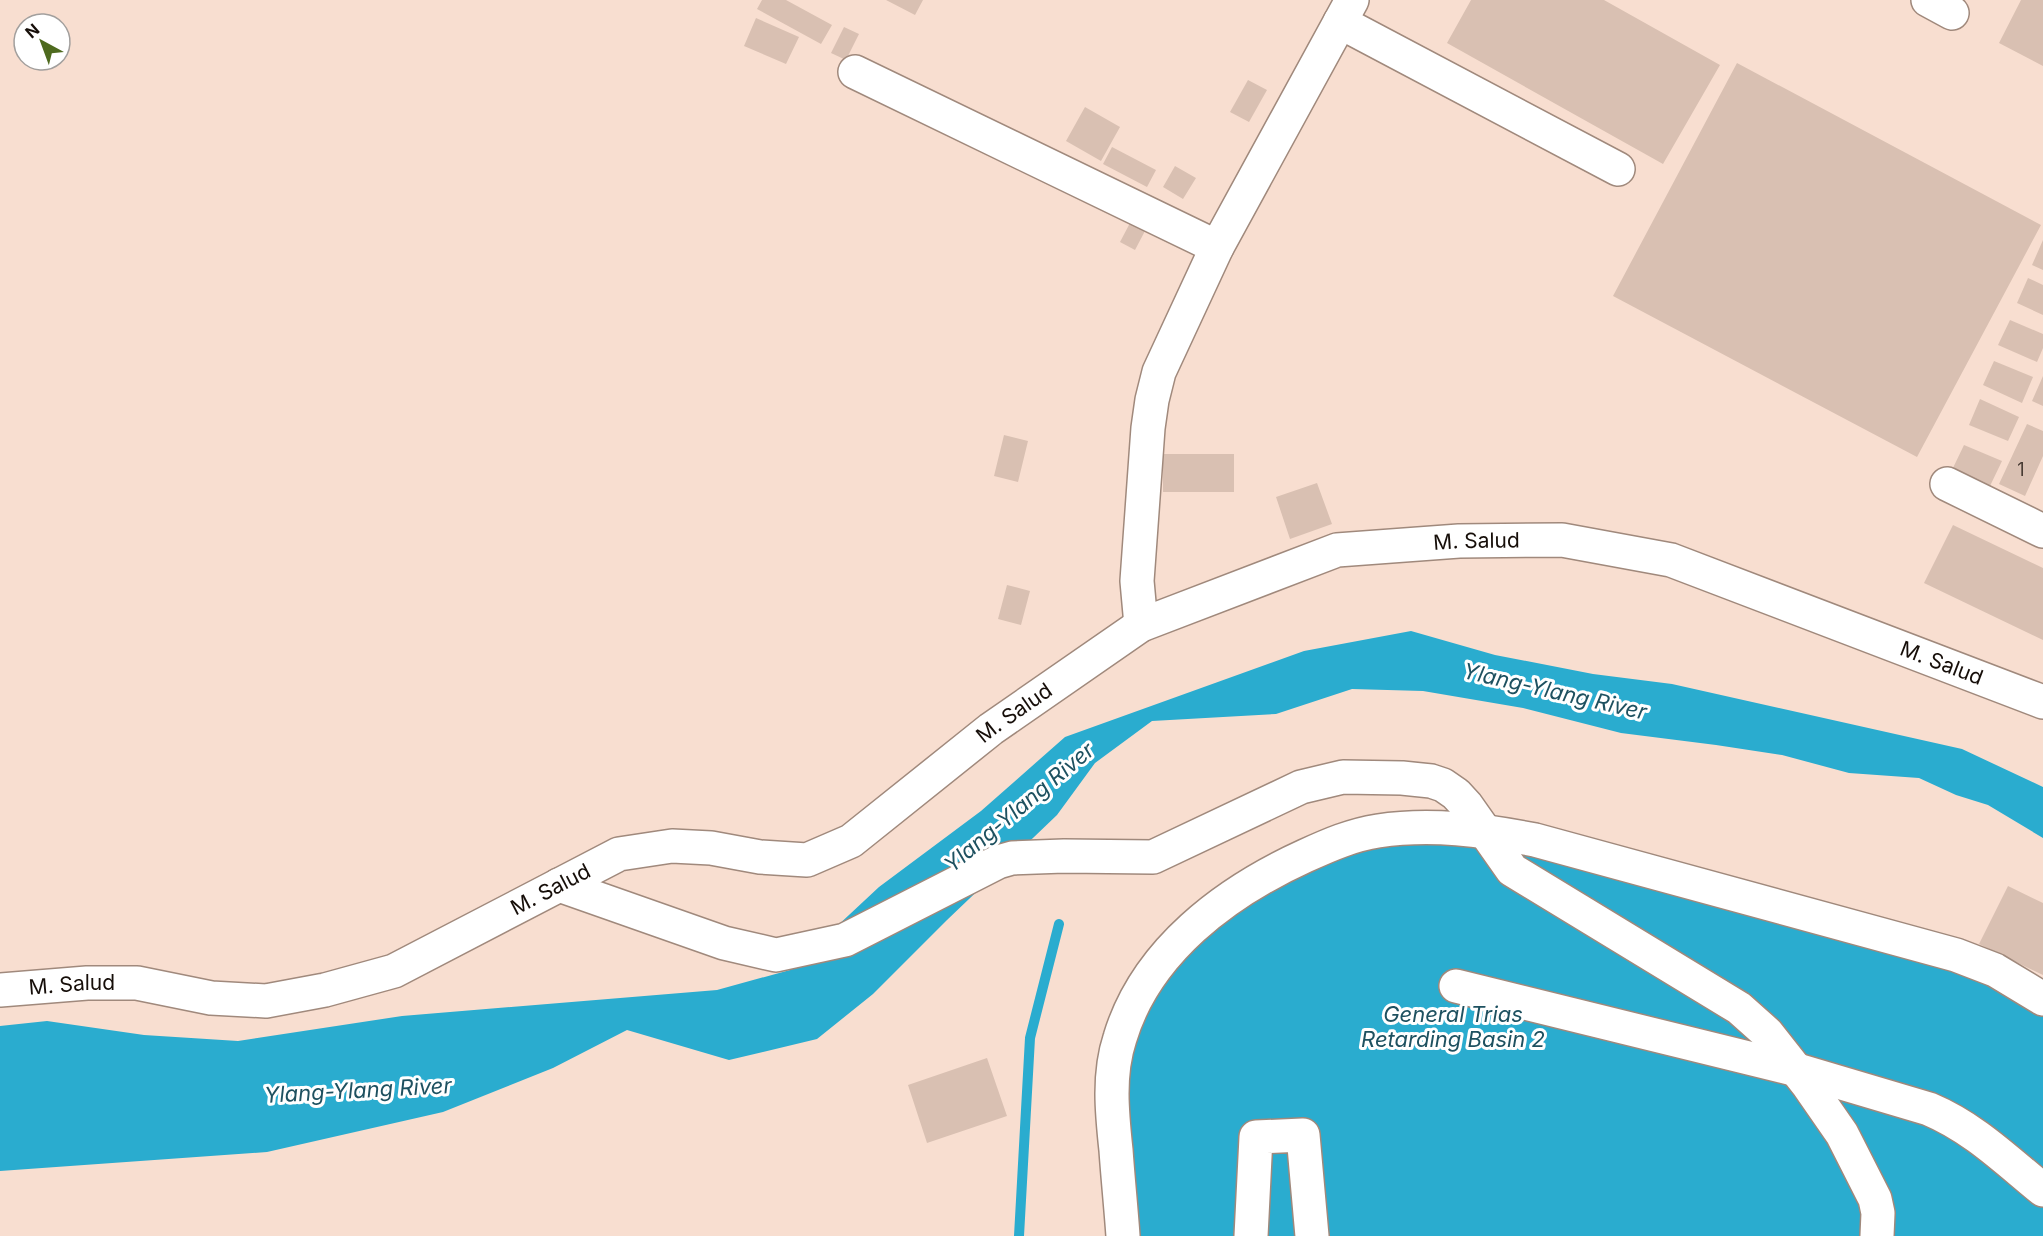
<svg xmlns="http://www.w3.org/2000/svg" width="2043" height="1236" font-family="Inter,sans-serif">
<rect width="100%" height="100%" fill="#f8ded0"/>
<path fill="#2aaccf" d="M1411,631L1495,655L1593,674L1672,684L1962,749L2043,787V838L1988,805L1956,795L1919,778L1849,773L1782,755L1716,745L1621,733L1523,708L1423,691L1352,689L1276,714L1152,721L1095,763L1057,815L947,920L873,994L817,1039L729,1060L627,1030L553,1068L443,1112L267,1152L0,1171V1026L47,1021L144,1035L238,1041L402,1016L717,990L790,970L879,887L981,811L1065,737L1304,651Z
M1413,816L2043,987V1236H1111L1121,1001L1156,945Z"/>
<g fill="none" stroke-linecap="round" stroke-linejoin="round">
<path stroke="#2aaccf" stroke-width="10" d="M1019,1236L1030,1038L1059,924"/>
</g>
<path fill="#d9c0b2" d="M762,0H786L832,25L821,44L757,9Z
M886,0H923L915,15Z
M1471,0H1604L1720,65L1663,164L1447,43Z
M2021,0H2043V66L1999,43Z
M756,18L799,37L786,64L744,46Z
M844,27L859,34L846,60L831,53Z
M1737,63L2041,225L1917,457L1613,296Z
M1248,80L1267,90L1249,122L1230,112Z
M1085,107L1120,127L1101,161L1066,141Z
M1112,147L1156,170L1147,187L1103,164Z
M1175,166L1196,178L1183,199L1163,187Z
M1130,223L1145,231L1135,250L1120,242Z
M2043,240V270L2032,265Z
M2028,278L2043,285V315L2017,303Z
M2010,320L2043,334V348L2037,362L1998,345Z
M1994,361L2033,377L2022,403L1983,385Z
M2043,376V406L2032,401Z
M1980,399L2019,417L2008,441L1969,425Z
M2027,424L2043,431V456L2025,496L1999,484Z
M1004,435L1028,441L1018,482L994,476Z
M1964,445L2002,461L1990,486L1952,470Z
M1163,454H1234V492H1163Z
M1317,483L1332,524L1290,539L1276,497Z
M1953,525L2043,568V640L1924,583Z
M1007,585L1030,591L1021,625L998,619Z
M2008,886L2043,903V975L1979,944Z
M987,1058L1007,1116L927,1143L908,1085Z"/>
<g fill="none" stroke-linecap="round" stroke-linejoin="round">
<g stroke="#a0897c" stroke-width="36">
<g id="minor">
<path d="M1928,0L1952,13"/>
<path d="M1340,22L1618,169"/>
<path d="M855,72L1217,247"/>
<path d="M1947,484L2043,531"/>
<path d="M1141,625L1137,581L1148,428L1152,400L1159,372L1217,247L1352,0"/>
<path d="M559,885L724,943L776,955L845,940L998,862L1012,858L1064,856L1153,857L1301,787L1343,777L1402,778L1431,781L1443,785L1456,794L1467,806L1512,870L1739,1008L1767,1033L1808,1085L1842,1134L1875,1199L1878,1213L1877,1236"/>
<path d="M1456,986L1801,1071L1929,1109C1974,1128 2006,1160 2043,1190"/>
<path id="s1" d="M0,990L87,983H137L211,998L266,1001L325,990L394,971L619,854L672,846L711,848L760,857L807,860L851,841L991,729L1141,625L1337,550L1459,541L1562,540L1671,560L2043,702"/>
<path d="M1123,1236C1121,1207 1118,1179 1116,1150C1112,1113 1108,1074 1120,1038C1146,951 1226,892 1305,856C1329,845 1352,835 1378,831C1431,823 1483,830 1535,840L1956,955L1995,970L2043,999"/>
<path d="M1251,1236L1256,1137L1303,1135L1312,1236"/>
</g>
</g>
<use href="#minor" stroke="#fff" stroke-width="33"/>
</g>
<g text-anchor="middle" stroke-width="6" stroke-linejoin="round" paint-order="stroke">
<g font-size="18" fill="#473a33">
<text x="2021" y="476">1</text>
</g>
<g font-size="21" fill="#160e09" stroke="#fff">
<text dy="7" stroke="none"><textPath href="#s1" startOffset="1602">M. Salud</textPath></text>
<text dy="7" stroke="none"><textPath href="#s1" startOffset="2088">M. Salud</textPath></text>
<text dy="7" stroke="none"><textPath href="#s1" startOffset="1098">M. Salud</textPath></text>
<text dy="7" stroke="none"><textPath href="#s1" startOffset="576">M. Salud</textPath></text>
<text dy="7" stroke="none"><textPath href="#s1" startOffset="72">M. Salud</textPath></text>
</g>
<g font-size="22" font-style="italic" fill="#1e5160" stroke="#fff">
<text transform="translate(1555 691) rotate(13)" y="8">Ylang-Ylang River</text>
<text transform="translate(1019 807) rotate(-40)" y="8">Ylang-Ylang River</text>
<text x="1453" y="1022">General Trias<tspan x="1453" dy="25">Retarding Basin 2</tspan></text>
<text transform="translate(358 1090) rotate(-3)" y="8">Ylang-Ylang River</text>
</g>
</g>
<g transform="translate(42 42) rotate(319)"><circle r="28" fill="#ffffff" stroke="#a29f9d" stroke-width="1.5"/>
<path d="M0-4.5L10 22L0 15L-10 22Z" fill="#4e6a1e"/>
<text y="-9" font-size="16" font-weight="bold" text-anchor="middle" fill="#160e09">N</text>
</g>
</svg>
